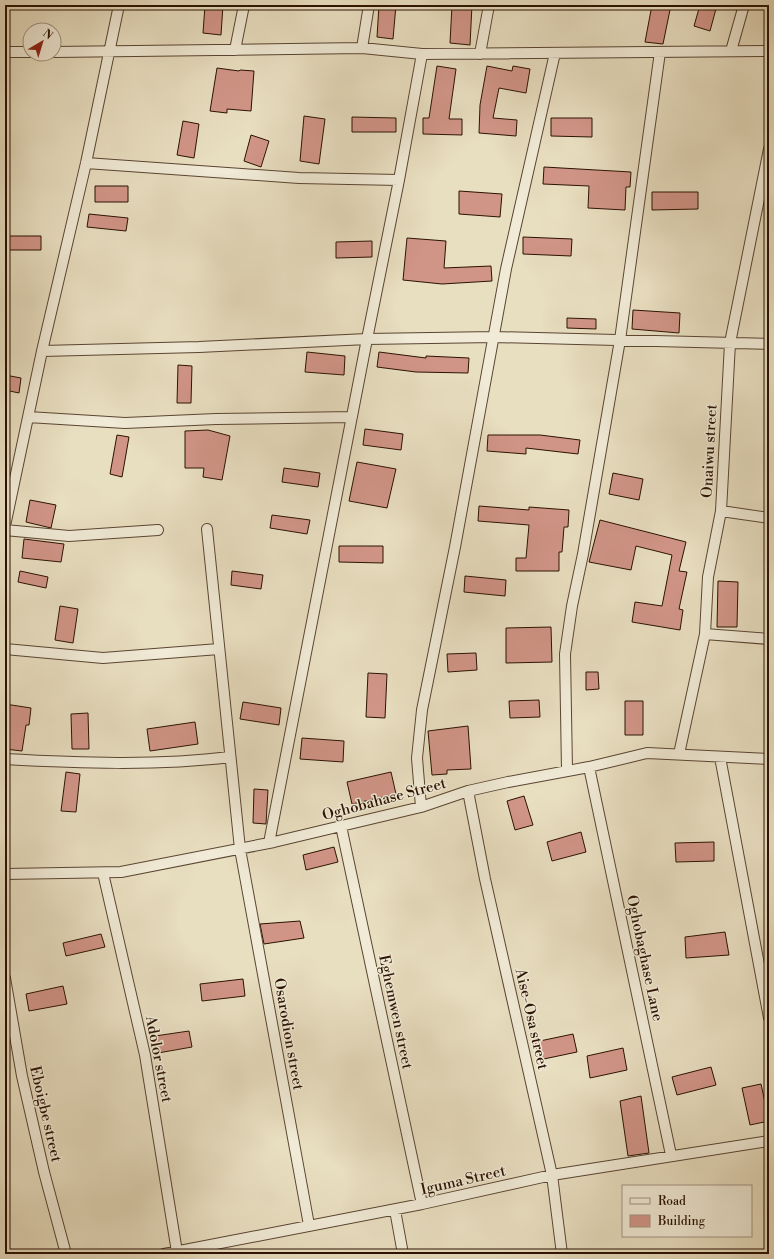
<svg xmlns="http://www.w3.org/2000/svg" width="774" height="1259" font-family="'Libre Bodoni',serif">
<rect width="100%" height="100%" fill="#e8dec0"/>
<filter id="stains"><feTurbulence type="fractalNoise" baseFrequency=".005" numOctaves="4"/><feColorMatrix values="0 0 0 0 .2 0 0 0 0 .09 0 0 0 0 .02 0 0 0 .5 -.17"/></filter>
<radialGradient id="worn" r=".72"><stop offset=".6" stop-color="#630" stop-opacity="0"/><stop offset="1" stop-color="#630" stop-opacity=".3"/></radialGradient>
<path fill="#d19587" stroke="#2b1202" d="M205,5H223L221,35L203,33Z
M379,5H396L393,39L377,37Z
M452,5H472L470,45L450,43Z
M652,5H671L663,44L645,42Z
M700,5H717L710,31L694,26Z
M437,66L456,69L449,119H462V135L423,134V118H429Z
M487,66L512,71L513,66L530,69L526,93L499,88L493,118L517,120L516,136L479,133L480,105Z
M217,68L239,71L240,70L254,71L251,111L227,109V113L210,111Z
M304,116L325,119L319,164L300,161Z
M352,117L396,118V132H352Z
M551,118H592V137L551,136Z
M183,121L199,124L194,158L177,155Z
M251,135L269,141L261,167L244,161Z
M544,167L631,172L630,187H626L625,210L588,208L589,186L543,184Z
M95,186H128V202H95Z
M459,191L502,194L500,217L459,214Z
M652,192H698V209L652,210Z
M89,214L128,218L126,231L87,227Z
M8,236H41V250H8Z
M523,237L572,239L571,256L523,254Z
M407,238L446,241L444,268L491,266L492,281L442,284L403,280Z
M372,241V257L336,258V242Z
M633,310L680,313L679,333L632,329Z
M567,318L596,319V329L567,328Z
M307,352L345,356L344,375L305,372Z
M379,352L426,358V356L469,358L468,373L416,372L377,367Z
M178,365L192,366L191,403H177Z
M5,375L21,378L19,393L5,390Z
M365,429L403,434L401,450L363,445Z
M208,430L230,436L222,480L203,477L204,468H185V431Z
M117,435L129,437L122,477L110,474Z
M488,435H540L580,440L578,454L526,448V454L487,451Z
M357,462L396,469L387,508L349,501Z
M284,468L320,473L318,487L282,482Z
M613,473L643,479L639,500L609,494Z
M30,500L56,505L51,528L26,522Z
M479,506L529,510V507L569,510L568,527H564L562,552H559V571H516V558H526L529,525L478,521Z
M272,515L310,520L307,534L270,528Z
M600,520L686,542L679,571L687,572L679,609L683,610L680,630L632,622L635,602L662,606L672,555L636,546L631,570L589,562Z
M24,539L64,544L61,562L22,558Z
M339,546H383V563L339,562Z
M20,571L48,577L46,588L18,582Z
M232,571L263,575L261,589L231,585Z
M465,576L506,580L505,596L464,592Z
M718,581L738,582L737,627H717Z
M60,606L78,609L73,643L55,640Z
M551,627L552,662L506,663V628Z
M476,653L477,670L448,672L447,654Z
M586,672H598L599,689L586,690Z
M368,673L387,674L385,718L366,717Z
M539,700L540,717L510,718L509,701Z
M625,701H643V735H625Z
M243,702L281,708L279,725L240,719Z
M5,704L31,708L29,725H26L22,751L5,749Z
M88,713L89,749H72L71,714Z
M195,722L198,744L150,751L147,729Z
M468,726L471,769L447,770V774L432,775L428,731Z
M302,738L344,741L343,762L300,759Z
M66,772L80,774L76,812L61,811Z
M391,772L396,794L352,804L347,782Z
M254,789L268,790L266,824L253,823Z
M524,796L533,825L515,830L507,801Z
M581,832L586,852L552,861L547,842Z
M714,842V861L676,862L675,843Z
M334,847L338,862L306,870L303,855Z
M300,921L304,938L264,944L260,924Z
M725,932L729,955L686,958L685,937Z
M101,934L105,947L66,956L63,943Z
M243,979L245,996L202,1001L200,984Z
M63,986L67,1004L29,1011L26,994Z
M189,1031L192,1047L158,1053L155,1036Z
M573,1034L577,1052L539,1060L535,1042Z
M623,1048L627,1070L590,1078L587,1056Z
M711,1067L716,1085L677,1095L672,1077Z
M761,1084L769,1121L750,1125L742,1088Z
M641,1096L649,1153L628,1156L620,1101Z"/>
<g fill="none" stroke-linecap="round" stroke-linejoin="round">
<g stroke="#5a4532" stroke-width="12">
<path id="minor" d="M362,48L369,5
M235,50L244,5
M731,51L744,5
M5,52H30
M54,52L362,48L422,54L769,51
M480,54L489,5
M86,163L299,178L399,180
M42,351L199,347L367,339L494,337L769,344
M28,417L125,423L216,419L352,417
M721,511L769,518
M5,526L42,351L86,163L119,5
M207,529L240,849L309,1225
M5,530L69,536L158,530
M705,634L769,639
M5,649L103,658L219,649
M679,754L705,634L708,577L721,511L730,343L769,149
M720,757L769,1018
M5,759C78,763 158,766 230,757
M589,767L671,1155
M567,770L565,654L572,606L583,554L620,340L660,52
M468,791L485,879L552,1175L562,1254
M421,807L417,758L422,710L455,547L506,269L555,53
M341,826L422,1204
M269,843L367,339L399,180L422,54
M103,873L145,1055L177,1252
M5,874L121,872L274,842L421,807L468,791L508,782L589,767L647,753L769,759
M5,978L22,1076L44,1172L66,1254
M395,1210L403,1254
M164,1254L422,1204L552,1175L769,1141"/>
</g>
<use href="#minor" stroke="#f0ead6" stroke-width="10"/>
</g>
<g text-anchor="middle" stroke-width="3" stroke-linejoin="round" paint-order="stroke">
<g font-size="15" fill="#2b1202" stroke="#f0ead6">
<text transform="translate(709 451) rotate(-87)" y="5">Onaiwu street</text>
<text transform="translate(384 799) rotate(-15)" y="5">Oghobahase Street</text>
<text transform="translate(645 958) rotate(78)" y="5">Oghobaghase Lane</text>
<text transform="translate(396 1012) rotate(78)" y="5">Eghemwen street</text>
<text transform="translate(532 1019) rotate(77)" y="5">Aise-Osa street</text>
<text transform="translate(289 1034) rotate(80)" y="5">Osarodion street</text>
<text transform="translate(159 1059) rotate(79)" y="5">Adolor street</text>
<text transform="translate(46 1114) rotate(77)" y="5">Eboigbe street</text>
<text transform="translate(463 1180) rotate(-13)" y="5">Iguma Street</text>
</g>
</g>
<rect width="774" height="1259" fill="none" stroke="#e8dec0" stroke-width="20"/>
<rect x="6" y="6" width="762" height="1247" fill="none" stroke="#2b1202" stroke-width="2"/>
<rect x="10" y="10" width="754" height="1239" fill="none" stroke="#2b1202"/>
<rect x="622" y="1185" width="130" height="52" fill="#f0ead6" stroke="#a19481"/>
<rect x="630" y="1198" width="20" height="6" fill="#f0ead6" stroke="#a19481"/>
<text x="658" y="1205" font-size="12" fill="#2b1202">Road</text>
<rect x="630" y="1215" width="20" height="12" fill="#d19587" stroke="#a19481"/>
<text x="658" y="1225" font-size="12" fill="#2b1202">Building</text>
<g transform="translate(42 42) rotate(38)"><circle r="19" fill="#f0ead6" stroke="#a19481"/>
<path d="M0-3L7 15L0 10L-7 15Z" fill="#8f2418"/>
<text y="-6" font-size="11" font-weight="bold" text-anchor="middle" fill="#2b1202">N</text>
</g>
<rect width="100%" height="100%" filter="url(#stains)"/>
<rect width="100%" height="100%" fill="url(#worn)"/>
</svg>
